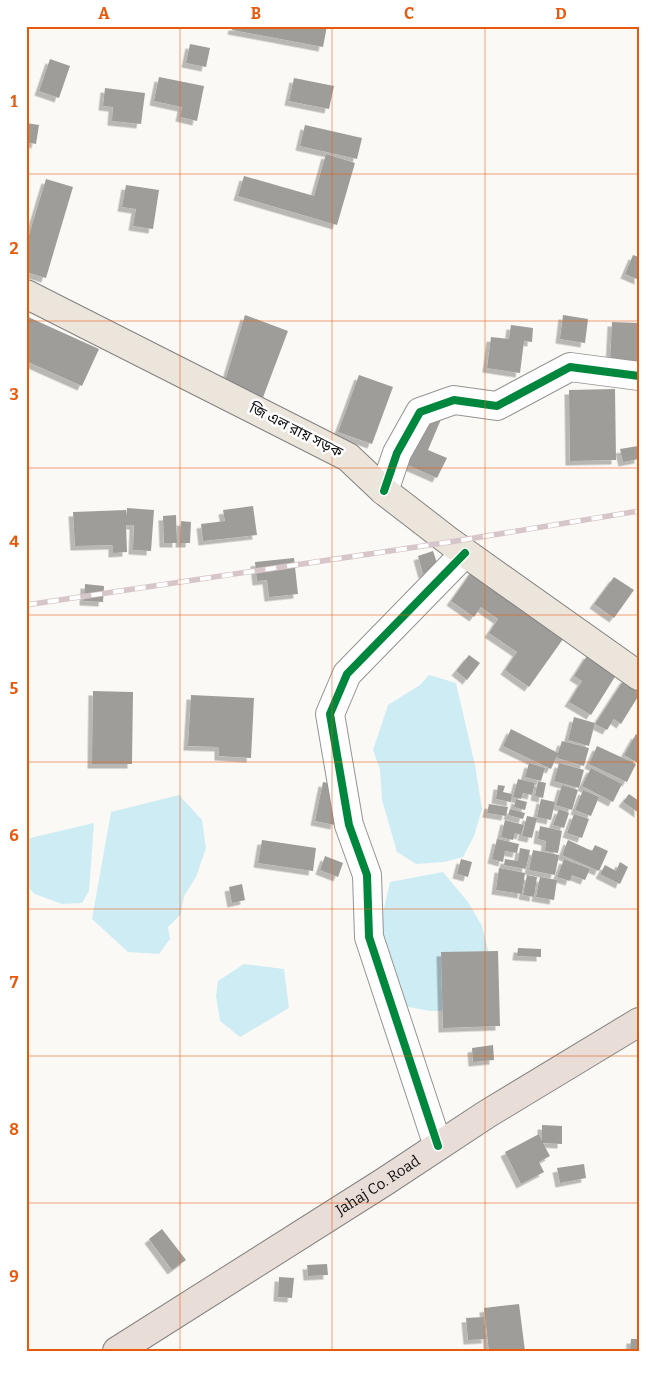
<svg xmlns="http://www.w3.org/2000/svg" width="665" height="1377" font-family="Bitter,'Noto Sans Bengali',serif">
<defs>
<filter id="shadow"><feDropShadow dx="-4.5" dy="4.5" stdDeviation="0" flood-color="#0004"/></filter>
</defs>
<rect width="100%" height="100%" fill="#fbf9f5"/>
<path fill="#ceecf4" d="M429,675L456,683L475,765L482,809L474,836L463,857L444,862L416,864L397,852L382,800L380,769L373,750L388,705L420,685Z
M179,795L202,820L206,848L196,877L184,896L181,914L168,927L170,939L159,954L128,952L92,919L111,812Z
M94,823L89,891L82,903L62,904L35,894L26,886V839Z
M443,872L468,902L482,926L490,957L459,1010L430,1011L398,1005L380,925L390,882Z
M244,964L284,969L289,1008L240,1037L220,1021L216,996L218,981Z"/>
<path fill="#9f9d9a" filter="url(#shadow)" d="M233,26H327L323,47L232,30Z
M190,44L210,48L206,67L186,63Z
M50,59L70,66L59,98L39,91Z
M159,77L204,86L197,121L180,117L182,107L154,101Z
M294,78L334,86L329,109L289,101Z
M105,88L145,93L141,124L112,121L113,107L103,106Z
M26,123L39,125L36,144L26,142Z
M305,125L362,138L357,159L300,146Z
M326,154L355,163L337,225L238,196L244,176L314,196Z
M46,179L73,187L46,278L26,272V245Z
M126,185L159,190L153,229L133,226L136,209L122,207Z
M633,255L639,257V280L625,274Z
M245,315L288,331L262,400L225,381Z
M563,315L588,319L585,343L560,339Z
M26,316L99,349L82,386L26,361Z
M612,322L639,323V364L610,362Z
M511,325L533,328L532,342L524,341L520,373L487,368L491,337L509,339Z
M359,375L393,387L372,444L338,432Z
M615,389L616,460L570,461L569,390Z
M411,401L440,414L442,417L428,450L447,458L437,478L387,456Z
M638,446L639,459L623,462L620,449Z
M253,506L257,535L203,541L201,524L225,521L223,510Z
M127,508L154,510L151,551L133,550L134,525H126L127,552L113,553V545L75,546L73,512L126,510V517Z
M176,515L177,543H164L163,516Z
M181,521L191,522L190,543H180Z
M433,551L439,569L423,574L418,556Z
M294,558L298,594L269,597L267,580L257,581L255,562Z
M475,567L568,632L529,687L505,670L517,652L489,633L498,619L481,607L474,617L451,601Z
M614,577L634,590L614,618L594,604Z
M85,584L104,586L103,602L84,601Z
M588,654L618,672L591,715L569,702L582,681L574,676Z
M469,655L480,663L467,680L456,671Z
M625,678L639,687V695L621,724L614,719L607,730L595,724Z
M93,691L133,692L132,764H92Z
M191,695L254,698L251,758L219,756V747L188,746Z
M574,717L595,723L589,746L568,740Z
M511,729L558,753L562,741L589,748L584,766L557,758L558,754L551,769L503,746Z
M636,734L639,736L638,763L624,755Z
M597,746L636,764L627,782L589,764Z
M529,763L545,768L541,781L525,777Z
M559,763L584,770L579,788L554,781Z
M591,768L622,784L613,802L582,786Z
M518,779L535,783L532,795L523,793L521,799L513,797Z
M538,781L546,783L543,798L535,796Z
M323,782L343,786L335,825L315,821Z
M498,785L505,786L503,792L512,794L511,802L496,799Z
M562,785L578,790L572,810L556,805Z
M583,790L599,797L591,816L575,810Z
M629,794L639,801V813L623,802Z
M516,799L527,802L525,810L514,807Z
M541,799L555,802L551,820L537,817Z
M489,804L508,807L506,816L487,813Z
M510,809L525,813L523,819L508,815Z
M559,809L569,813L564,828L553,825Z
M574,814L589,819L582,838L567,833Z
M527,816L537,818L532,838L522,836Z
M505,820L524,825L521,835L515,833L513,840L501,837Z
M540,826L562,831L558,853L545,851L546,841L538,839Z
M497,839L519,844L517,853L505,851L503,862L492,859Z
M262,840L316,848L313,871L258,863Z
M568,840L592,851L595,845L608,851L599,871L562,855Z
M520,848L530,850L526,869L504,865L505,859L518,861Z
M533,850L559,855L555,875L529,870Z
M325,856L343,863L338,877L320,870Z
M461,859L472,862L468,877L457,874Z
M564,859L590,869L585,880L572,875L570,881L557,877Z
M620,862L628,867L620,884L600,874L605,865L616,871Z
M499,868L525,873L522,894L496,890Z
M527,875L537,877L534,897L523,895Z
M540,877L557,880L554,900L536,897Z
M242,884L245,900L232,903L229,887Z
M518,948L541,949V957L517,956Z
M498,951L500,1026L443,1028L441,952Z
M493,1045L494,1060L473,1062L472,1048Z
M542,1125L562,1126V1144L543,1143L550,1156L539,1162L544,1172L521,1184L505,1152L539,1134L542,1141Z
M584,1164L586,1178L560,1183L557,1168Z
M162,1229L186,1260L172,1270L149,1239Z
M327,1264L328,1275L308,1276L307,1265Z
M279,1277L294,1278L292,1298L278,1297Z
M519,1304L525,1351H489L484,1308Z
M484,1317L486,1339L468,1340L466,1318Z
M631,1339H639V1351H630Z"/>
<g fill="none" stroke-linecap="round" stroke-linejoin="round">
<g stroke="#959493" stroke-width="30">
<path id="minor" d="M384,491L397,453L420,412L454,400L497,406L570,367L639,376
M438,1146L369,937L367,875L349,825L330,714L347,674L465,553"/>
</g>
<g stroke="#838280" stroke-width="30">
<path id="major" d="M26,294L348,457L384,491L450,542L639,676"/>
</g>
<g stroke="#838280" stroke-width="30">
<g id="highway">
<path id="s1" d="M117,1351L384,1182L487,1114L639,1022"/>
</g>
</g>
<use href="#minor" stroke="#fefefe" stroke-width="28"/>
<use href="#major" stroke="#ebe5dc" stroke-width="28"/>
<use href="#highway" stroke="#e8ddd7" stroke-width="28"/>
<g stroke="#d7c6c9" stroke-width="5.5">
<path id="rail" d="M26,605L450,542L639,511"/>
</g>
<use href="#rail" stroke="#fff" stroke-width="4" stroke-dasharray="11" stroke-linecap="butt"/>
<g stroke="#fff" stroke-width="11">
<path id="cycleway" d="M384,491L397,453L420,412L454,400L497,406L570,367L639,376
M438,1146L369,937L367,875L349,825L330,714L347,674L465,553"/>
</g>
<use href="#cycleway" stroke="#00873e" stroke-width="8"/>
</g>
<path fill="none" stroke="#e8590c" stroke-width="1" stroke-opacity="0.55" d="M180,26V1351M332,26V1351M485,26V1351M26,174H639M26,321H639M26,468H639M26,615H639M26,762H639M26,909H639M26,1056H639M26,1203H639"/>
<g text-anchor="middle" stroke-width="5" stroke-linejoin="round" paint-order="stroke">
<g font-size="15" fill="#0f0f0f" stroke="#fff">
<text transform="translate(296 430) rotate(27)" y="5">জি এল রায় সড়ক</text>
<text dy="5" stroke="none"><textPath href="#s1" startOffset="309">Jahaj Co. Road</textPath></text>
</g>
</g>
<rect width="665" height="1377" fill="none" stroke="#ffffff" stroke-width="55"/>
<rect x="28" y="28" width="610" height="1322" fill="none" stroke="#e8590c" stroke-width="2"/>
<g font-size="16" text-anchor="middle" font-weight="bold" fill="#e8590c">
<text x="104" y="19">A</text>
<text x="256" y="19">B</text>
<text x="409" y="19">C</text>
<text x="561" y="19">D</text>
<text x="14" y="107">1</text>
<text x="14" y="254">2</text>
<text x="14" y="400">3</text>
<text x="14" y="547">4</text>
<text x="14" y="694">5</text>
<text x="14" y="841">6</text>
<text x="14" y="988">7</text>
<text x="14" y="1135">8</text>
<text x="14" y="1282">9</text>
</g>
</svg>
